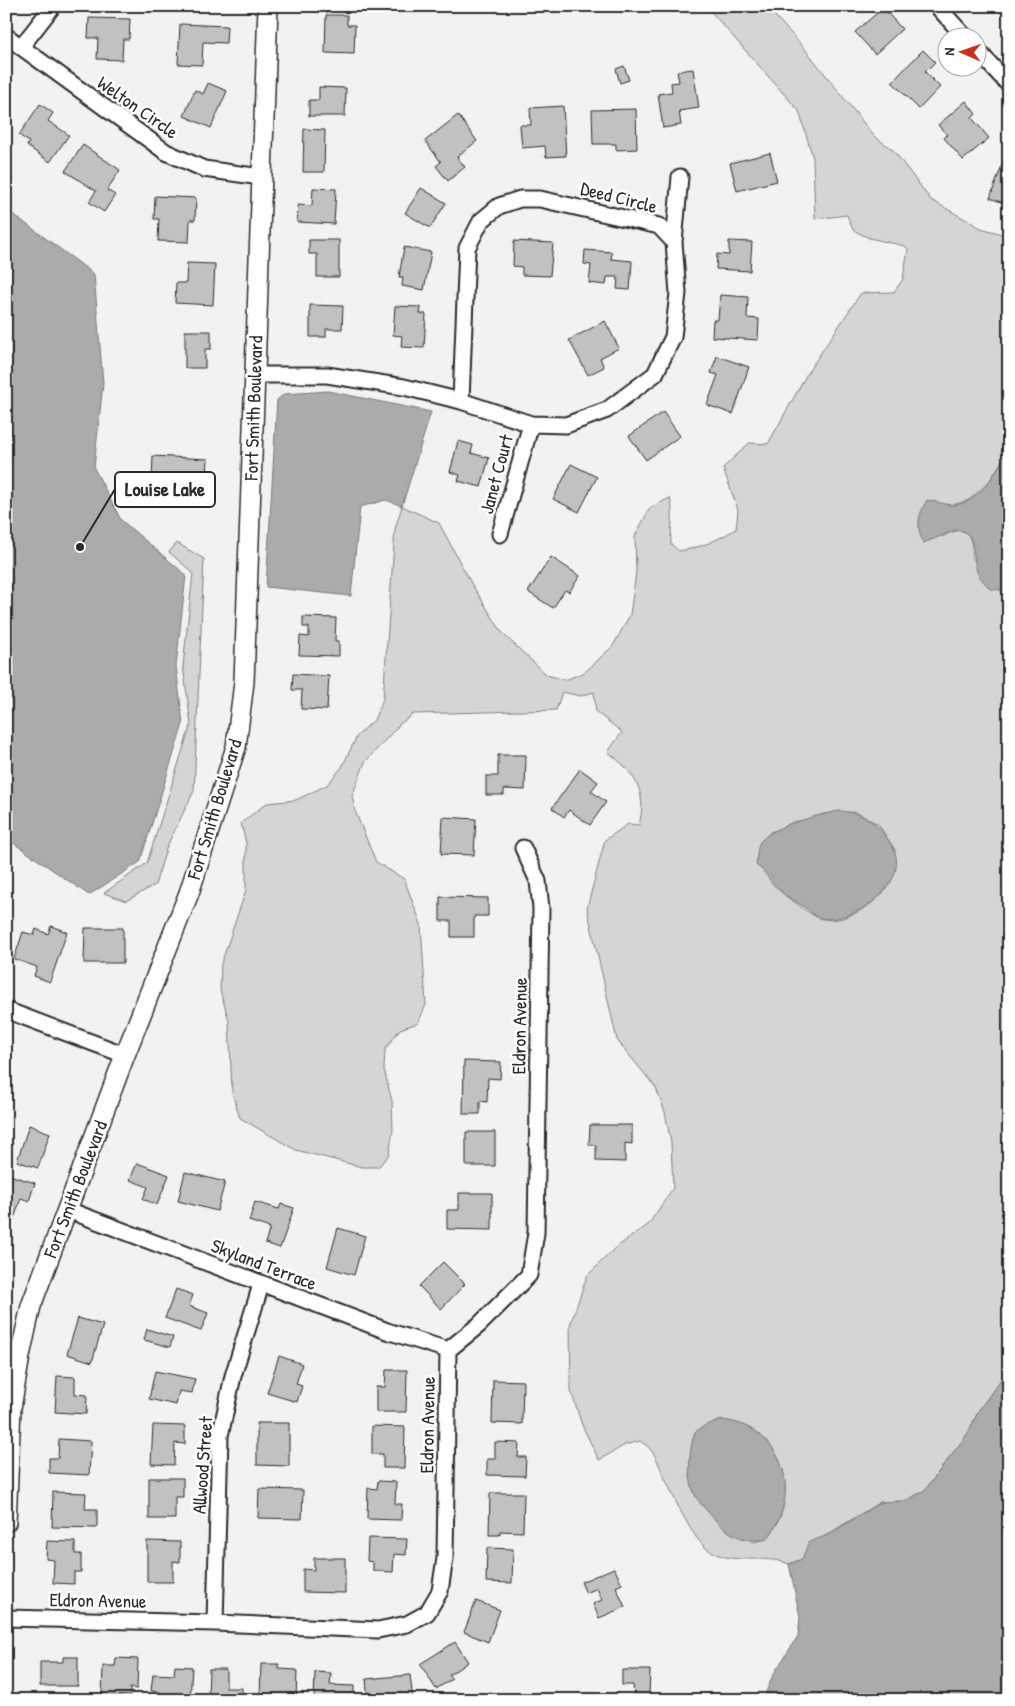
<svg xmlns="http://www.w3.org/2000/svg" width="1015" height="1706" font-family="'Patrick Hand',sans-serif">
<rect width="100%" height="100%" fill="#f2f2f2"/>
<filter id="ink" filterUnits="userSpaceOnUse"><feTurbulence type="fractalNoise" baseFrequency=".02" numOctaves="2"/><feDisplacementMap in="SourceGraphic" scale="10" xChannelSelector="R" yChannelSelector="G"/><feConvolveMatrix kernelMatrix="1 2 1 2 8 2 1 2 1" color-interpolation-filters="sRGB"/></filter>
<g filter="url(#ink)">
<path fill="#d5d5d5" stroke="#808080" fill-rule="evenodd" d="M706,6H766L805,49L874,136L893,150L931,200L981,228L1009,236V450L988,483L969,500L952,505L942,537C969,522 971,535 973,559L1006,591H1009V1368L979,1410L968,1433L925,1490L906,1501L880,1502L815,1542L802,1559L789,1564C763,1553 730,1567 706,1548C690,1535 672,1493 663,1474C656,1459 655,1450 640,1441L625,1445L599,1460L582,1425L571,1391L570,1325L587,1276L615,1248L648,1225L673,1188L671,1143L665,1112L656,1088L617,1040L587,908L605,840L628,824L639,825C648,791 634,772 608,752L622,732L596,712L594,692L581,696L562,692L556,710L413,714L400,724L365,762L352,796L355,811L376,862L404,879L421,924L426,1005L418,1023L400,1029L385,1050L384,1070L392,1101L393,1130L389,1155L378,1167H362L296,1150L240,1118L232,1093L229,1021L220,990L221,964L246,890V843L241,823L267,803L296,800L327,785L342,767L357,736L374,720L383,699L395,529L402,506L439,523L471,583L503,634L547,675L565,680L585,672L613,646L630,615L636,572L635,536L650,508L670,498C675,518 670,525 671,544L679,551C701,548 717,540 736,529L738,510L723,468L749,443L768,444L808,372L861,293L894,292L903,279L908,249L905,246L869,238L853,230L847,215L815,219L813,158L799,111ZM855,812L878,824L895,850C894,860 894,872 890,881C881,903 840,928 817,917C808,913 799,905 791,900C776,890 771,874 757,865L770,832L781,829L792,822L811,819L823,814ZM695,1432L783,1469C788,1495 784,1518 767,1539L753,1542L696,1497C690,1474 688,1454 695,1432Z
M177,543L204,559L194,791L167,846L155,885L126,901L104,893L147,863L191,724L183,666L193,573L169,552Z"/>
<path fill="#ababab" stroke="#787878" d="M6,209L94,274L103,383L94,468L121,520L186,575L176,666L183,724L140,862L89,895L12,842L6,831Z
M328,391L431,412L402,506L386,500L360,507L351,596L266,587L277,400L284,394Z
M1009,450V591L990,589C986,584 981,579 978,574C971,559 979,530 956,530C952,531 930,541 923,543C916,525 918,516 927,500C935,501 943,504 951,505C979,506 996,471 1009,450Z
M839,811C857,812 873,818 884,834C887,838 892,844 894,850C909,886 853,925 819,918C815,917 811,912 807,909C798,902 787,898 779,890C769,882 768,873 756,865C757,858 757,847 760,842C771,826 819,815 839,811Z
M1009,1368V1700H766V1692L773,1675L798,1636L800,1617L789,1564L802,1559L809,1542L828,1535L881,1502L906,1501L925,1490L968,1433L979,1410Z
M722,1420C783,1426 804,1494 767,1539C741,1544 725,1532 708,1512C704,1507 699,1502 696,1497C686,1478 689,1451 695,1432L706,1425Z"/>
<path fill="#c1c1c1" stroke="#2b2b2b" d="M883,8L902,29L875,54L855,32Z
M326,15H347V25H355L354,54L325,53Z
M89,18L130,19L129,39H123L122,60L97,59L98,38H88Z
M180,24L227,26L226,43L203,42L202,65L178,64Z
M923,50L935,62L925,72L940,87L919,109L892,82Z
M624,66L629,80L620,83L616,69Z
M693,69L699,108L679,111L681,125L663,128L658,94L672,92L671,83L679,82L677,71Z
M208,83L227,91L211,128L184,116L195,90L203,94Z
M319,87L346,88L345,116H309V100H319Z
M966,101L976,114L972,118L989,138L963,160L944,138L947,135L938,125Z
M40,104L53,113L48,121L69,135L50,162L27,146L29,142L19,135Z
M563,106L566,156L546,157L545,146L522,148L520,125H531L530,108Z
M636,109L637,149L616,150V144H593L592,110Z
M458,115L477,141L457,157L465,167L448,181L436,166L441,162L425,141Z
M304,129L325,130L324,172H303Z
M83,145L120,170L107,190L115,195L104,212L89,202L96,191L65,171Z
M770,153L777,181L737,191L730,163Z
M1004,160L1009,161V205L990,198Z
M313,188L336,189L334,224L297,222L298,205L312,206Z
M421,188L446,203L430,228L405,213Z
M155,196L196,198L195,220H190L189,242L158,241L159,219H154Z
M309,240H339V277H317V254H309Z
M514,241L553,243L550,276L522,275V267L513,266Z
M729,241L752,242L750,271L716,269L717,254L729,255Z
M404,247L431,252L424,290L402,286L403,277H399Z
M585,250L612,252L611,259L632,261L630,290L617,289L618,277H607L606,285L589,283L591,265L584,264Z
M187,263L215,264L213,305L175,303L176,283H186Z
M720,295L748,297L747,318L759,319L758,340L712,337L713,320H718Z
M310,305L343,306L342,329H326V337H310Z
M395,306L421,307L420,314H426L424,348L401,347L402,336L393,335Z
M605,321L619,348L600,358L604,367L588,375L569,340Z
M185,331H211V349H205V368H185Z
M717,356L749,367L733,414L707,405L718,375L711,373Z
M663,412L680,436L646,460L629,436Z
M458,441L473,445L471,453L489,458L481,487L458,481L460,475L450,472Z
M153,456L208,459L207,479L192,478L191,499L165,498V481L152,480Z
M571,464L597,477L579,512L553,499Z
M551,557L580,576L569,592L565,590L553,608L528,592Z
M303,617L336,618L335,641H339V656L299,655L300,636L309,637V627H303Z
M293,674L329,676L327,710L301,709L302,690H292Z
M498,755H526L525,790L504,789V795H486V776H498Z
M580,769L598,782L591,791L606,802L590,825L569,810L564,817L552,808Z
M443,817L476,819L474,855L441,854Z
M440,897L488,898V916H474V937H451V921H440Z
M51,926L67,932L50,982L34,976L37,967L14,959L23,932L34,935L36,929L48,934Z
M85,928H123V963H84Z
M464,1061L501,1062L500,1079L488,1078L487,1102L480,1101V1114H463Z
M29,1125L50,1133L38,1168L17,1161Z
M590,1125H632V1144L625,1143V1162L596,1161V1145H589Z
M466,1132H495V1166H466Z
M137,1163L169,1175L157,1205L143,1199L148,1187L130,1180Z
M185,1172L225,1182L217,1211L178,1201Z
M6,1174L35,1183L29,1201L21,1198L14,1219L6,1217Z
M459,1193H492V1230L447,1229V1210H459Z
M255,1202L279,1209L281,1204L294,1208L280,1248L265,1243L270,1228L249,1221Z
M338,1228L365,1236L354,1275L327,1267Z
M443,1262L465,1284L441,1309L419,1286Z
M176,1289L193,1295L189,1306L208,1313L201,1331L165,1318Z
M78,1318L103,1325L92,1362L67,1354Z
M147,1329L173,1337L170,1347L144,1340Z
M279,1356L302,1364L296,1384L302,1386L297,1402L267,1393Z
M386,1370H407L406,1412H376V1387H385Z
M155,1371L195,1379L192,1393L179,1391L176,1405L149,1399Z
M57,1376L75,1377V1394L87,1395L86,1414L55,1412Z
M493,1380L523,1381L522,1424L492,1423Z
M257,1423H289V1466L257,1465Z
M153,1425L185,1426V1444L175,1443L174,1465L151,1464Z
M372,1426L405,1427L404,1468H383V1454H372Z
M59,1439L91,1441L89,1475L49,1473V1458H58Z
M495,1442L519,1443L518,1457H526L525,1476L487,1475V1459H495Z
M149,1478H183V1497H175V1519H149Z
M378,1481L396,1482L395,1504H402L401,1520L367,1519L368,1488L377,1489Z
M259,1489L303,1490L302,1519L258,1518Z
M53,1492L86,1493L85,1509H97V1528L52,1527Z
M490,1493H524L523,1532L500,1531V1535H489Z
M368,1538L407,1539L406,1555L394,1554L393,1572L373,1571V1562L367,1561Z
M47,1541L75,1542V1554H81V1572H74V1584L53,1583L54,1560L46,1559Z
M147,1541L180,1542V1562L173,1561V1582H147Z
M487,1548L513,1549L512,1583L486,1582Z
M314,1558H345V1593L303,1592V1569L314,1570Z
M614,1568L622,1584L616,1587L625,1607L599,1618L593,1604L602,1600L597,1588L586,1593L581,1582Z
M476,1601L500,1610L488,1642L464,1632Z
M455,1642L468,1662L449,1675L452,1679L436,1689L420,1664Z
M63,1657H78V1686H40V1662H63Z
M116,1658L138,1659L137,1689L130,1688V1696L102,1695L103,1666H115Z
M261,1664H279V1669L297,1670L296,1700H260Z
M175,1666L192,1667L190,1700H160V1692L151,1691L153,1674L174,1675Z
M209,1669H226V1688H242V1700H208Z
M622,1670H650L649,1696H634L633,1685H622Z
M315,1672L331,1673L330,1685L354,1686V1700H314Z
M410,1675L413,1700H368L366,1679Z"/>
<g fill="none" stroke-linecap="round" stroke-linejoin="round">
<g stroke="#2b2b2b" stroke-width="19">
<path id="minor" d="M937,6L966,38
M6,36L166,152L204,169L261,177
M21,47L53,6
M978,51L1009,85
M674,242L680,177
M254,375H327L404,387L461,401L531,424L566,425L607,410L655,374L673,337L678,293L674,242L659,226L540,199H520L499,206L481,221L467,248L461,401
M500,534L531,424
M6,1010L125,1055
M68,1210L387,1331L448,1350
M6,1618L215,1623L378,1630L407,1624L427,1613L440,1591L445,1558L448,1350L479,1325L529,1275L536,1233L541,908L538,881L523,848
M215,1623L220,1436L233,1376L261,1285"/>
</g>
<g stroke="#2b2b2b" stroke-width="22">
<path id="tertiary" d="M6,1522L11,1408L20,1356L31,1306L125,1055L189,893L236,747L244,682L268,6"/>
</g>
<use href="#minor" stroke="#fff" stroke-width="15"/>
<use href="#tertiary" stroke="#fff" stroke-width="19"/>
</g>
</g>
<g text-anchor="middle" stroke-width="5" stroke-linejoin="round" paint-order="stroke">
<g font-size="19" fill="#2b2b2b" stroke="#fff">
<text transform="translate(138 107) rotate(35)" y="7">Welton Circle</text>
<text transform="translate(619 197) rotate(14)" y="7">Deed Circle</text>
<text transform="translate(253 408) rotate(-88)" y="7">Fort Smith Boulevard</text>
<text transform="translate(496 474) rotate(-75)" y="7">Janet Court</text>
<text transform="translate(214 809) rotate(-73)" y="7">Fort Smith Boulevard</text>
<text transform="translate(519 1026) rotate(-89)" y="7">Eldron Avenue</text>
<text transform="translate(75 1189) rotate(-69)" y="7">Fort Smith Boulevard</text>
<text transform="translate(264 1264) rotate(21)" y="7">Skyland Terrace</text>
<text transform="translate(427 1425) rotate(-89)" y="7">Eldron Avenue</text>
<text transform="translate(202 1465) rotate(-86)" y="7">Allwood Street</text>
<text transform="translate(98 1600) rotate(1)" y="7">Eldron Avenue</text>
</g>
</g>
<path fill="none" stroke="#2b2b2b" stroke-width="2" d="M80 547L115 489"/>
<circle fill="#2b2b2b" stroke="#fff" stroke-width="2" cx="80" cy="547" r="5"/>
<rect fill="#fff" stroke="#2b2b2b" stroke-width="2" x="115" y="472" width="100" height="35" rx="5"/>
<g font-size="20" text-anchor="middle" font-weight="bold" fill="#2b2b2b">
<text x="165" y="496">Louise Lake</text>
</g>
<rect width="1015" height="1706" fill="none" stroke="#fff" stroke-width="25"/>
<rect x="12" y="12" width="990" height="1681" fill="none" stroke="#2b2b2b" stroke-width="2" filter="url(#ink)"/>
<g transform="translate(962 52) rotate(272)"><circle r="24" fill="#ffffff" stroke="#aaaaaa"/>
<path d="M0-4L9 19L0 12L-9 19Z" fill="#c8321e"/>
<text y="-8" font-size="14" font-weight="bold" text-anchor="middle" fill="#2b2b2b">N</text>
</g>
</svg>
